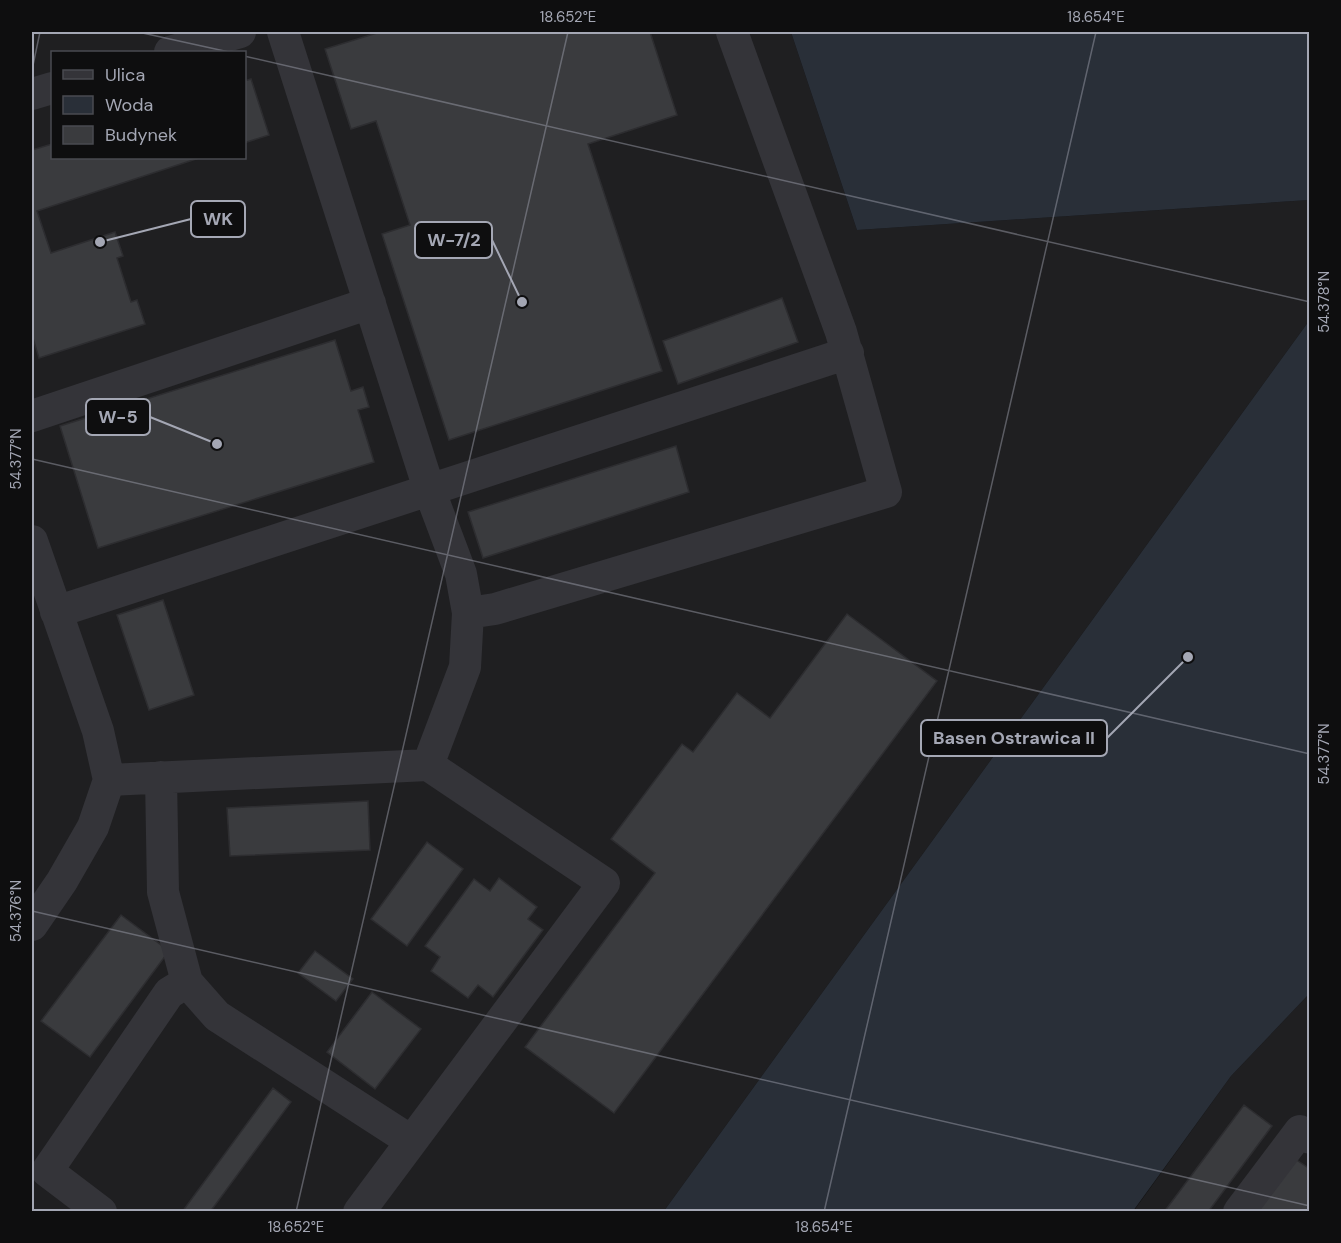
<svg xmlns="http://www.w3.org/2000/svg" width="1341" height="1243" font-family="'DM Sans',sans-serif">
<rect width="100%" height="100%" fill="#131314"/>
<path fill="#1f1f21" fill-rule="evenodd" d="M32,32H791L857,230L1309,200V321L664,1211H32ZM52,52H244V158H52Z
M1309,994V1211L1133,1212L1231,1076Z"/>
<path fill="#292f38" d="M791,32H1309V200L857,230Z
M1309,321V994L1231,1076L1133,1211H664Z"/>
<path fill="#3a3b3e" stroke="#2d2d30" stroke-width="1.5" d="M380,32H650L677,115L588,144L662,371L449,440L382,234L410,225L376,121L351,129L325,49Z
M251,79L269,135L244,143V81Z
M52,144V158H199L37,211L51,253L115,232L123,256L117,258L131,302L137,300L145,324L39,358L32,335V150Z
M782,298L798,342L678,384L663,341Z
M335,340L351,391L363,387L369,407L358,410L374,462L98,548L60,426Z
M676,446L689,492L483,558L468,512Z
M163,600L194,695L149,710L117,615Z
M847,614L937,681L614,1113L525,1047L655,873L611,839L682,744L693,752L737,693L770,718Z
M368,801L370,850L230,856L227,808Z
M427,842L463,869L407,946L371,919Z
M499,878L537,907L528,919L543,930L493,997L478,985L468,998L431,971L440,957L425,946L474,879L490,891Z
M121,915L169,951L90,1057L41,1021Z
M315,951L353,979L336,1001L298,973Z
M372,992L421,1029L375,1089L327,1052Z
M273,1088L291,1102L210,1212H182Z
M1244,1105L1272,1126L1208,1212H1164Z
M1292,1157L1310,1169V1212H1252Z"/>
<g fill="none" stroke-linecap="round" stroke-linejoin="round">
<path stroke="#343439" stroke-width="32" d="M283,32L429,489L461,574L468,613L465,667L428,765
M170,52L240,32
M32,94L52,88
M32,416L370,303
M32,541L98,731L109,780L93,827L62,881L32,925
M56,612L848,353
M468,613L495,609L886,492L841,332L732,32
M161,777L163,892L187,982L217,1016L411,1141
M109,780L428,765L604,883L359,1212
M101,1212L47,1171L169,993L187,982
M1239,1212L1300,1131L1310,1138"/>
</g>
<path fill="none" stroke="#a4a7b4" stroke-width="1.5" stroke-opacity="0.45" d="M138,32L229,52M244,56L1310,302M32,70L40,32M32,459L1310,754M32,911L1310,1206M296,1212L568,32M824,1212L1096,32"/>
<path fill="none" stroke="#a4a7b4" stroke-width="2" d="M100 242L191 219M522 302L492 240M217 444L150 417M1188 657L1107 738"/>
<g fill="#a4a7b4" stroke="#0e0e0f" stroke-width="2">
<circle cx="100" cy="242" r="6"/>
<circle cx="522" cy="302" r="6"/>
<circle cx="217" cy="444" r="6"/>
<circle cx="1188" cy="657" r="6"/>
</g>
<g fill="#0e0e0f" stroke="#a4a7b4" stroke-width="2">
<rect x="191" y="201" width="54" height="36" rx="6"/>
<rect x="415" y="222" width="77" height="36" rx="6"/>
<rect x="86" y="399" width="64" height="36" rx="6"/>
<rect x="921" y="720" width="186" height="36" rx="6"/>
</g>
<g font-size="18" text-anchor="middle" font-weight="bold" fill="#a4a7b4">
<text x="218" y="225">WK</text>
<text x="454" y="246">W-7/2</text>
<text x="118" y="423">W-5</text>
<text x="1014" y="744">Basen Ostrawica II</text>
</g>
<rect width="1341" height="1243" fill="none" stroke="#0e0e0f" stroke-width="66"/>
<rect x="51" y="51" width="195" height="108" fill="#0e0e0f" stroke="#4a4b51" stroke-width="1.5"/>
<rect x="63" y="70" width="30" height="9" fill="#343439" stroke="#4a4b51" stroke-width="1.5"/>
<text x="105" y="81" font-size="18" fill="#a4a7b4">Ulica</text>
<rect x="63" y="96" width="30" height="18" fill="#292f38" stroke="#4a4b51" stroke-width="1.5"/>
<text x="105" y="111" font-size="18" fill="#a4a7b4">Woda</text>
<rect x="63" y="126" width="30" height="18" fill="#3a3b3e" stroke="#4a4b51" stroke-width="1.5"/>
<text x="105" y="141" font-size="18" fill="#a4a7b4">Budynek</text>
<rect x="33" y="33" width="1275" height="1177" fill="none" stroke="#a4a7b4" stroke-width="2"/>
<g font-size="15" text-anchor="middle" fill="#a4a7b4">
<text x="568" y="22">18.652°E</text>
<text x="1096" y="22">18.654°E</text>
<text transform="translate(1324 302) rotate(-90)" y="5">54.378°N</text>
<text transform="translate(16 459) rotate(-90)" y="5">54.377°N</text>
<text transform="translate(1324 754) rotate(-90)" y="5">54.377°N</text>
<text transform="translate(16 911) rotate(-90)" y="5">54.376°N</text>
<text x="296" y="1232">18.652°E</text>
<text x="824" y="1232">18.654°E</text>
</g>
</svg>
